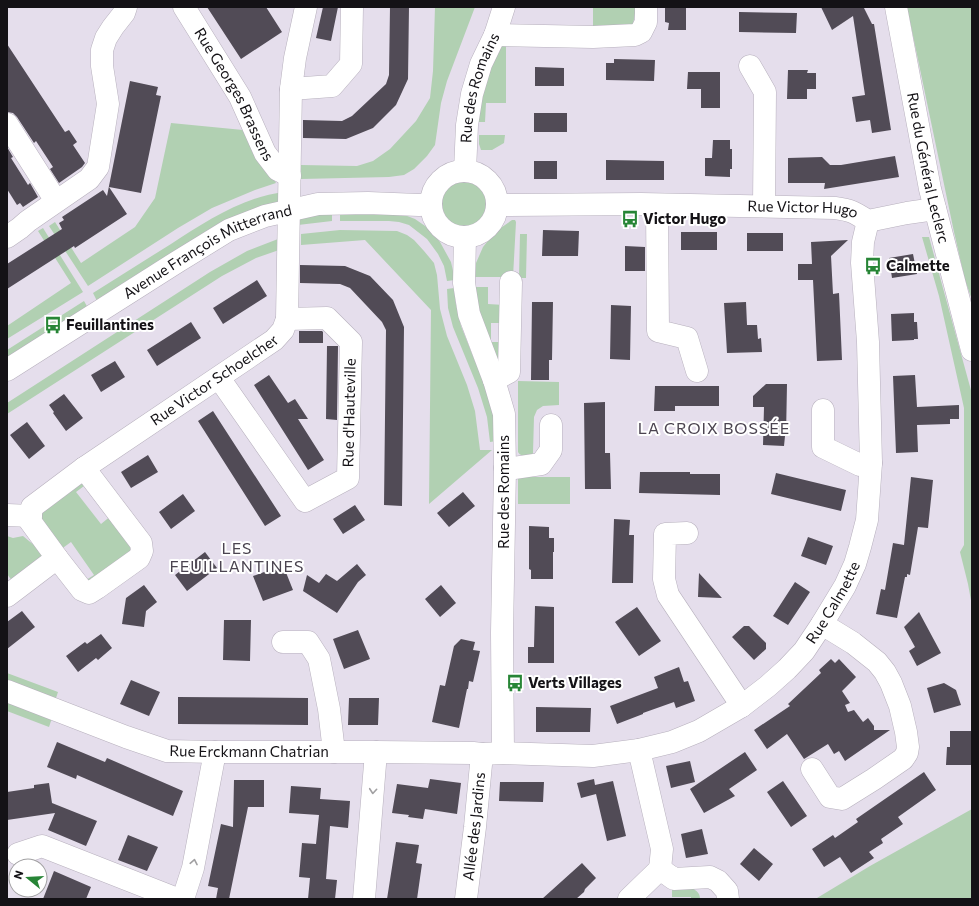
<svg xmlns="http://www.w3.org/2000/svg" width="979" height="906" font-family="Commissioner,sans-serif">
<rect width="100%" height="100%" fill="#e5deec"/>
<path fill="#b1d0b2" d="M435,7H475L447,81L441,103L435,145L427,156L414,169L404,175L389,177L301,179V165L357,166L373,161L390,149L416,121L430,98L433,71Z
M593,7H636L633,25L593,27Z
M907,7H972V300L965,280L954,232Z
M499,45L506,46V103H486L485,122H476L481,94Z
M171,123L243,130L276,183L255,190L212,208L178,228L88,286L49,226L55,222L81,263L135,227L155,198Z
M479,135H505L504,143L492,150H481L479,144Z
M442 204a23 23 0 1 1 46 0a23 23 0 1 1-46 0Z
M284,192L283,199L97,301L93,293C119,277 145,260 171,244C205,222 242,197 284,192Z
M332,212V221L298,225L301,216Z
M340,212L402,214L415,219L428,228L440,242L451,262L455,280L447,281L444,266L438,254L427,239L409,225L399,222L389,221H340Z
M512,220H515L516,222L513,277H474L476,263L483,247L495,232Z
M43,228L83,292L7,339V326L71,283L38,231Z
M340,230L397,231L407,235L414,240L424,251L434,263L437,275L440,309L447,336L467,385L475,411L480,450H492L429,504L431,310L365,240L301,245V234Z
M520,234H527L526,278H519Z
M922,237H929L972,394V606L968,584L960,552L964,545V408L939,296Z
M278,239L279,250L256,258L222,276L7,414V403L210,272L247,251Z
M475,287H488V304L504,305L503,323H491V342H503L499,366L478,317Z
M454,288L456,305L461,326L492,404L497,441L490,442L487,417L478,388L453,327L448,308L447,289Z
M84,301L88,308L7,359V350Z
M518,381L559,382V405L543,406L537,410L534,417L533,453L531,456C526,456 521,457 518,452Z
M518,477H570V504H518Z
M73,482L88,483L76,492L101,524L112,515L135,550L94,583L83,582L94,575L71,542L60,550L39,524V508Z
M7,536L13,538L23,536L41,551L43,555L13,582L7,574Z
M7,673L58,692L55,701L7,683Z
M7,700L52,718L49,727L7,711Z
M972,809V899H818L817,898L870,866Z
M692,888C697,891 700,893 700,899H691V897H672V890Z"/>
<path fill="#514b56" d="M207,7H266L282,32L241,59Z
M323,7H338L331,41L316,38Z
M390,7H409L408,79L396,105L373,128L346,139L303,138V120L342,121L352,116L386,84L389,75Z
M665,7H686V30H668L669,23L665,22Z
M821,7H866L864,8L872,24H874L891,130L872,133L870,120L856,122L852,97L865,95L853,16L832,30Z
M739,12L797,13L796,33L739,32Z
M7,44L65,132L69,130L77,142L73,145L85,163L82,167L59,183L50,169L53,167L36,141L34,143L17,117L13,113L7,112Z
M614,59L655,60L654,81L606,80V63H614Z
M535,67L564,68V86H535Z
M788,70H808L807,73H816V89H807V99H787Z
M688,72H720V108H701V89H687Z
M130,81L158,87L156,95L161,96L141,193L109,187L127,214L75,248L74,246L7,289V264L62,229L59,223L64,220L62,217L103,190L107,196Z
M534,113H567V132H534Z
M713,140H730V149H732V169H730V177L705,176V158H712Z
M7,147L13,157L11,158L28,185L30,183L38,197L23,207L20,203L17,205L7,189Z
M895,156L899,177L824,189L825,183H788V158L822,157L830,165H841Z
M606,160L664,161V180H606Z
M534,161H557V179H534Z
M543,230L579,231L578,256H542Z
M681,232H717V250H681Z
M747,233H783V251H747Z
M848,240L831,256L833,294L839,293L842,360L817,361L813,280H798V264H812L811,242Z
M625,246L645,247V271H625Z
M913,254L917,274L892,278L889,258Z
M300,265L345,266L370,276L393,300L404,327L402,506L384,505L386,330L382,322L350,288L340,284L300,283Z
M257,280L267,296L223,324L213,308Z
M532,302H553L552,360H549V380H531Z
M746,302L747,325H757L758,339L761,338L762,352L727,353L724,303Z
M611,305L631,306L630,360L610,359Z
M914,313V322H917L918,339H914V340L892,341L891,314Z
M191,322L201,338L157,366L147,350Z
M299,331H322L323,332V343H299Z
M327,346H338V347L337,420L326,419Z
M115,361L125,377L101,392L91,375Z
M269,375L288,403L295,399L308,419H298L324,460L308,470L254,385Z
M915,375L917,407L959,405V419H950V424L917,425L918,452L896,453L893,376Z
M766,384H787L786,436H785L784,446L763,445L764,407H753V396Z
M655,386H719V406H675V411H654Z
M64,394L83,418L66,431L53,413L54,412L49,405Z
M605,402V453H610L611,489H585L584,403Z
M213,411L281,516L265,526L198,421Z
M27,422L45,446L29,459L10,435Z
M148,455L158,472L131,488L121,472Z
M640,472H690V474H720V495L639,493Z
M776,473L846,490L841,511L771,494Z
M911,477L933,480L928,528L918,527L910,575L907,574V577H905L897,618L876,614L881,589L885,590L893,543L904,545Z
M463,492L475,506L449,527L437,513Z
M183,494L195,511L171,529L159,512Z
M355,505L365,520L343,534L333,519Z
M614,519L630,520L629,535H634L633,583H612Z
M529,526L549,527V538H554V552H553V579H531V570L529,569Z
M808,537L833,546L826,565L801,556Z
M205,552L217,568L187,591L175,575Z
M357,564L366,575L358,582L337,613L303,591L307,575L319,583L326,574L337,581Z
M283,565L293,590L263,601L253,576Z
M699,573L722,598L698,597Z
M795,582L810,592L788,625L773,616Z
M144,585L157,602L146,611L144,627L122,624L126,598Z
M441,585L456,603L440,617L425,599Z
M535,606L554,607V663H528V647H534Z
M637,607L661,641L639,656L615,622Z
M22,611L35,627L7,649V622Z
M919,612L941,653L917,666L909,651L915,647L904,627Z
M224,620H251L250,661L223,660Z
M744,626H749L766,643V649L754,660L732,637Z
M358,630L370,659L344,669L333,639Z
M101,634L112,648L98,660L96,658L78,672L66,656L85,642L87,644Z
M461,639L475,642L473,650L480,651L473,682L469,681L468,689H467L459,728L432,722L440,685L445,686L454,646Z
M831,659L835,663L839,659L856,677L842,691L850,703L845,705L848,712L854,710L863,722L868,718L874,726V730H890L845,761L839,751L834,754L828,744L804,759L787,734L767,749L754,730L790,706L788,704L821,673L819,670Z
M679,667L684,682L688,681L695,701L676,708L674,702L643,713V714L617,724L610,706L658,688L654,677Z
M131,680L160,692L149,716L120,704Z
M944,683L956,690L961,705L934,713L927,688Z
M178,697L308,698V725L178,724Z
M349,698H379L378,725H348Z
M536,707L591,708L590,732H536Z
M950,731H972V765H946L947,747H950Z
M57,742L105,762L107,758L183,791L173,816L77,775L76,779L47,767Z
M745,752L757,770L729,789L735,796L704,813L690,789Z
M690,761L695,782L671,788L666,766Z
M924,772L936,790L898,817L903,824L881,839L883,843L869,852L874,858L851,873L840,857L824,867L812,849L833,835L835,838L858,822L856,819Z
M430,779L461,783L457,814L425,809L423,819L408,817L409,815L392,813L397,784L428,788Z
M594,779L595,785L613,781L626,836L607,841L596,794L581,798L577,783Z
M234,780H264V807H248L229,899H216L218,888L208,886L221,824L233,827Z
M783,781L807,816L791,827L767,792Z
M500,782H544L543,802L499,801Z
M49,783L52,803L97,821L86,846L48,830L55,813L7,820V792L34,788V785Z
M291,786L321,788L320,799L350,801L348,828L330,826L326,879L337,880L335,899H308L310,878L299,877L302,843L316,844L319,815L289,813Z
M702,829L708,854L686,858L681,834Z
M128,835L158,847L147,871L118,860Z
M396,842L419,845L416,863L422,864L417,899H387Z
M754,848L773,864L759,881L740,864Z
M582,863L596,878L585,889L584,892L576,899H542Z
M54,871L91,887L86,899H43Z"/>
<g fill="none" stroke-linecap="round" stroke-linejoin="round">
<g stroke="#b7b0bd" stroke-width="23">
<g id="minor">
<path id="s1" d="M184,7L240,97L265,153L278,170L290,176"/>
<path id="s2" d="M896,7L930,189L972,350"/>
<path d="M495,35L593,37L635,35L641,32L646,22V7"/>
<path d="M750,66L765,92L764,206"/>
<path d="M291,89L332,86L351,64L352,7"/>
<path d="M7,124L56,201"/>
<path id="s3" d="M465,171L467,125L472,94L481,64L495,35L504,7"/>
<circle cx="464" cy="204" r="33"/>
<path id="s4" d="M497,205L641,204L835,208C851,210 854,212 868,221L907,213L935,209"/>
<path d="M657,205L658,331L687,338L697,371"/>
<path d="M7,237L20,228L28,221L89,179L98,167L108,104L102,66V50L106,38L113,27L124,13L126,7"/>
<path d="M465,237L464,283L469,314L494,380L504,414L505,468L502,633L503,753"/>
<path id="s5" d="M7,370L177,262L229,230L265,216L318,204L368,203L419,205L431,204"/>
<path id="s6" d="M219,378L305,501L348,478L351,342L327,318L287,319"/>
<path d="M494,380L509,372L511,282"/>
<path d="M823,410V447L860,465L871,463"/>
<path d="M505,468H514L541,464L551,450V425"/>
<path d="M7,515L31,516"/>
<path d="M687,533L665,534L664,579L668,595L742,706"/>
<path d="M57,558L82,590L89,593L97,588L139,558L142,551L141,543L84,468"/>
<path id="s7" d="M7,596L57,558L30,521L32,507L84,468L274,340L283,330L287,319L291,89L295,58L306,7"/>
<path d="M283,642H308L319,659L329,709L334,752"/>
<path id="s8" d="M7,691L126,737L167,751L215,752H376L473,753L482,754L503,753L593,756L639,750L672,742L699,731L742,706L768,686L787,669L804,651L822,624L845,586L855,564L860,547L867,520L871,463L868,342L862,263L863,242L868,221"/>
<path d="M639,750L662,849L660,869"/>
<path d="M812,769L830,797L842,799L874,779L903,759L907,753L908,747L906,732L900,706L891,683L885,672L877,662L853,643L822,624"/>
<path d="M18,854L42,846L177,899"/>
<path d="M660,869L674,879L710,877L718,881L727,891L728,899"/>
<path d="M183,899L193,868L215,752"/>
<path d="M364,899L376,752"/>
<path id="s9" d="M466,899L475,827L482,754"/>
<path d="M629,899L660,869"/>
</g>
</g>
<use href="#minor" stroke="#fff" stroke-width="22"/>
</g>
<defs><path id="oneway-chevron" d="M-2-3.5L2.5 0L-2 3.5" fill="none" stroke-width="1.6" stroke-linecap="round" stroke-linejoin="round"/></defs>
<g stroke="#a1a0a2">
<use href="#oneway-chevron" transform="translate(373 791) rotate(95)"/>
<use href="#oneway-chevron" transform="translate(194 862) rotate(-79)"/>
</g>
<defs>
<g id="bus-bare" transform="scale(1.38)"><path d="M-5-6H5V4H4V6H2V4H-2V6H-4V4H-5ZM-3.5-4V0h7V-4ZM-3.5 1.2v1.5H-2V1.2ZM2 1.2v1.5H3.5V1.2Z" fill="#278536" stroke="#fff" stroke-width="2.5" paint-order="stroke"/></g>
</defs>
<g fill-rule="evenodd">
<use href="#bus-bare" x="630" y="219"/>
<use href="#bus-bare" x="873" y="266"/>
<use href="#bus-bare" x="53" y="325"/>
<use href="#bus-bare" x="515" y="683"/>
</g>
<g text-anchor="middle" stroke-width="4" stroke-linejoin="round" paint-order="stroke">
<g font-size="15" fill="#141216" stroke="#fff">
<text dy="5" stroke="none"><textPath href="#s3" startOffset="85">Rue des Romains</textPath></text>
<text dy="5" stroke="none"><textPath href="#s1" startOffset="101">Rue Georges Brassens</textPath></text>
<text dy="5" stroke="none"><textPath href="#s2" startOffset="164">Rue du Général Leclerc</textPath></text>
<text dy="5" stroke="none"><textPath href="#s4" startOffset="306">Rue Victor Hugo</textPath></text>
<text dy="5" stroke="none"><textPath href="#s5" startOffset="234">Avenue François Mitterrand</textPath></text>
<text dy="5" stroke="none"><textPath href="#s7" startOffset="345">Rue Victor Schoelcher</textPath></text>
<text dy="5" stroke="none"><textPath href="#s6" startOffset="264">Rue d'Hauteville</textPath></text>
<text transform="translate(504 492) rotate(-90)" y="5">Rue des Romains</text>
<text dy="5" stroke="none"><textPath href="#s8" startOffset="896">Rue Calmette</textPath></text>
<text dy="5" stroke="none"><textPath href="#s8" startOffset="253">Rue Erckmann Chatrian</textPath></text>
<text dy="5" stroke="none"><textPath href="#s9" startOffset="73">Allée des Jardins</textPath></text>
</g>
<g font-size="15" font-weight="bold" fill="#141216" stroke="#fff" text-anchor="start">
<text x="643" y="224">Victor Hugo</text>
<text x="886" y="271">Calmette</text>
<text x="66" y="330">Feuillantines</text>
<text x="528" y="688">Verts Villages</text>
</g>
<g font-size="16" letter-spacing="1" fill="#4b4450" stroke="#fff">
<text x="714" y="434">LA CROIX BOSSÉE</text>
<text x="237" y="554">LES<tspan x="237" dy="18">FEUILLANTINES</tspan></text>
</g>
</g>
<rect width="979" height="906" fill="none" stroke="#141216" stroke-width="16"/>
<g transform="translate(28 878) rotate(288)"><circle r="19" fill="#ffffff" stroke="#a1a0a2"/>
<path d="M0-3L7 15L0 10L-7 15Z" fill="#278536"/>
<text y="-6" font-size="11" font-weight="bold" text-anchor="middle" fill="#141216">N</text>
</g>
</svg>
